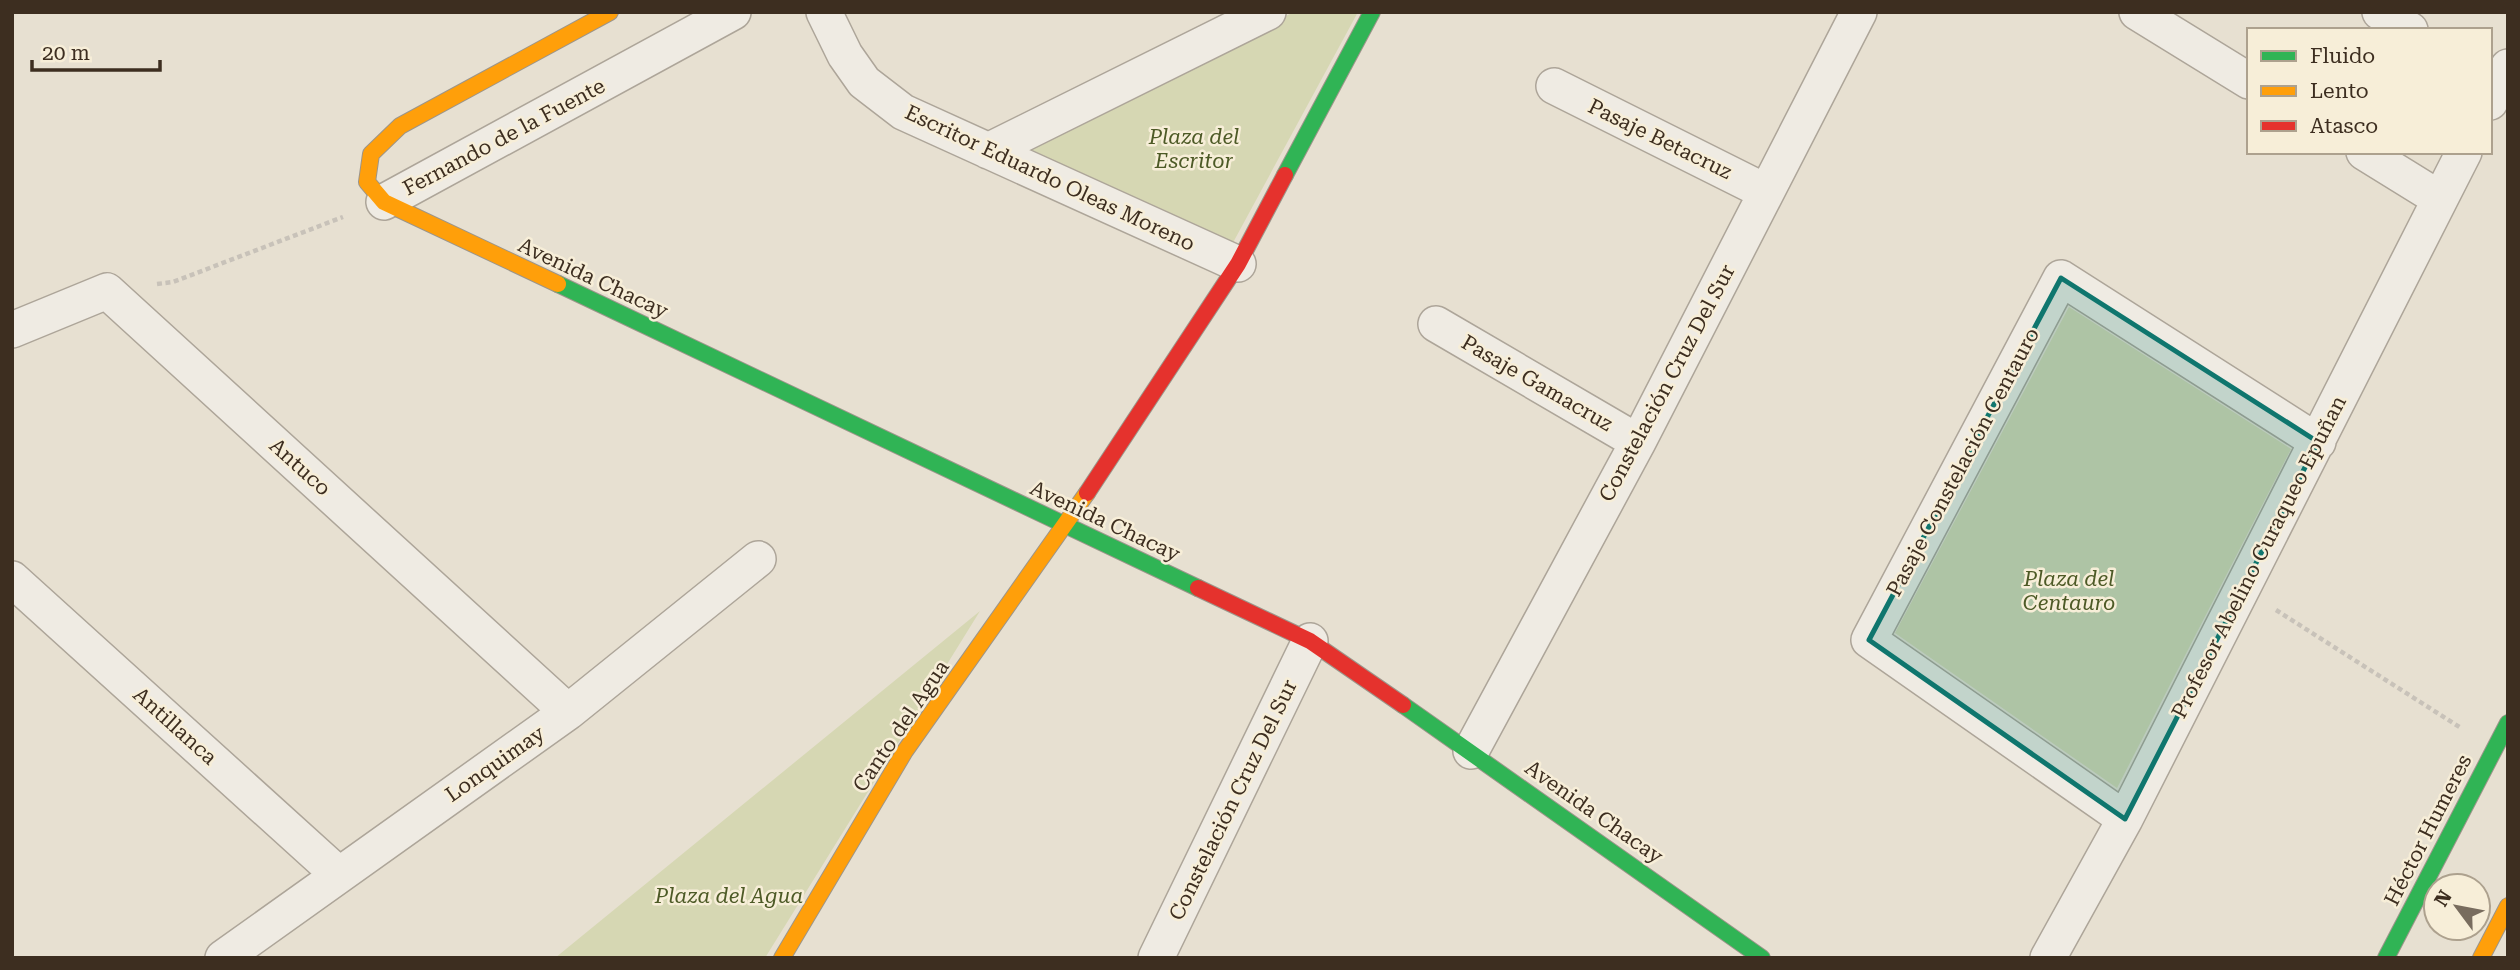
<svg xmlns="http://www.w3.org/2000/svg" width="2520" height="970" font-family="'Roboto Serif',serif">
<rect width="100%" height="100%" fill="#e7e0d1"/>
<path fill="#d6d7b3" d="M1294,12H1358L1229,250L1011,152Z
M2069,307L2291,449L2117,788L1895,633Z
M980,611L765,958H555Z"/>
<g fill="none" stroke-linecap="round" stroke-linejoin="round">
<g stroke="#ada599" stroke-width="38">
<path id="street" d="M824,12L845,55L864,82L903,112L1238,264
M2137,12L2249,81
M2380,12L2410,30
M1554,86L1766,192
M2490,102L2508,67
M988,151L1268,12
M2364,152L2440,199
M384,202L733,12
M1436,324L1638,442
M12,330L107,291L568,712
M12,579L338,874
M1471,751L1638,442L1859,12
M2125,819L1869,640L2061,278L2318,442
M223,958L568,712L758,559
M1156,958L1310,641
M2048,958L2125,819L2464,152"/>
</g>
<g stroke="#9c958a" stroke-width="18">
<path id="fast" d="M1285,175L1372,12
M558,284L1198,588
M1403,705L1762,958
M2386,958L2508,723"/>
</g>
<g stroke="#9c958a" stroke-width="18">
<path id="slow" d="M558,284L384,202L367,182L371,154L400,126L610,12
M782,958L905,751L1087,493
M2481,958L2508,906"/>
</g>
<g stroke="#9c958a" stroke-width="18">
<path id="jam" d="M1087,493L1238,264L1285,175
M1198,588L1310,641L1403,705"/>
</g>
<path stroke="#c8c2b9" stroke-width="4.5" stroke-dasharray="5 3.5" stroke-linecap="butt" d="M157,284L173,282L343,217
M2276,610L2461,728"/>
<use href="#street" stroke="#efebe3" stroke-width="35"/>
<use href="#fast" stroke="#30b455" stroke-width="16"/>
<use href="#slow" stroke="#ff9f0a" stroke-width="16"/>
<use href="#jam" stroke="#e5322d" stroke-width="16"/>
</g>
<path fill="#0f766e" fill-opacity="0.2" stroke="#0f766e" stroke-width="5" stroke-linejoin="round" d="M2061,278L2318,442L2125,819L1869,640Z"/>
<g text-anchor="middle" stroke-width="5" stroke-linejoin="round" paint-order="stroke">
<g font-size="21" fill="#3d2e20" stroke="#f7eed8">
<text transform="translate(504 137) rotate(-28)" y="7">Fernando de la Fuente</text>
<text transform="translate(1660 139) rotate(26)" y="7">Pasaje Betacruz</text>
<text transform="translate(1050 178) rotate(25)" y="7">Escritor Eduardo Oleas Moreno</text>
<text transform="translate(593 278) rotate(25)" y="7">Avenida Chacay</text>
<text transform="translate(1537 383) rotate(30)" y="7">Pasaje Gamacruz</text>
<text transform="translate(1667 383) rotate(-62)" y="7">Constelación Cruz Del Sur</text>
<text transform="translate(1963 462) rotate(-62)" y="7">Pasaje Constelación Centauro</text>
<text transform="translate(300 467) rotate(42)" y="7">Antuco</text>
<text transform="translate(1105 521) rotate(25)" y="7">Avenida Chacay</text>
<text transform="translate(2259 557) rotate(-63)" y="7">Profesor Abelino Curaqueo Epuñan</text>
<text transform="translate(175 726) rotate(42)" y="7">Antillanca</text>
<text transform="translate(901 726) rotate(-56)" y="7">Canto del Agua</text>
<text transform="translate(495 764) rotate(-35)" y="7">Lonquimay</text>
<text transform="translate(1233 800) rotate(-64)" y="7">Constelación Cruz Del Sur</text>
<text transform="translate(1594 812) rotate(35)" y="7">Avenida Chacay</text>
<text transform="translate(2428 830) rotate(-63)" y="7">Héctor Humeres</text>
</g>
<g font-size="21" font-style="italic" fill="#4d5a26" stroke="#f7eed8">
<text x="1194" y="144">Plaza del<tspan x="1194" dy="24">Escritor</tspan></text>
<text x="2069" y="586">Plaza del<tspan x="2069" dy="24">Centauro</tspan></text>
<text x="729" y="903">Plaza del Agua</text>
</g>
</g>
<rect width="2520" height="970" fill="none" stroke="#3d2e20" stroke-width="28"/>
<rect x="2247" y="28" width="245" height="126" fill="#f7eed8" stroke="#ada18e" stroke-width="2"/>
<rect x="2261" y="51" width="35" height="10" fill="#30b455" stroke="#ada18e" stroke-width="2"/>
<text x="2310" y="63" font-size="21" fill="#3d2e20">Fluido</text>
<rect x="2261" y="86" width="35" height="10" fill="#ff9f0a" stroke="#ada18e" stroke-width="2"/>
<text x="2310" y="98" font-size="21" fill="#3d2e20">Lento</text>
<rect x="2261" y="121" width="35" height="10" fill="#e5322d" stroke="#ada18e" stroke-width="2"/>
<text x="2310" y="133" font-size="21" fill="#3d2e20">Atasco</text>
<g transform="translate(2457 907) rotate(302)"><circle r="33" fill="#f7eed8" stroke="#ada18e" stroke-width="2"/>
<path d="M0-5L12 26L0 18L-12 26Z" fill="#786c5e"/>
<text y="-10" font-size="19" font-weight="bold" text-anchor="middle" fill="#3d2e20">N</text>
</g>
<path d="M32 60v10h128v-10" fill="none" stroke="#3d2e20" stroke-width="3.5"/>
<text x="42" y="60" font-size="21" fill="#3d2e20" stroke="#f7eed8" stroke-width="5" paint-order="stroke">20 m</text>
</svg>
